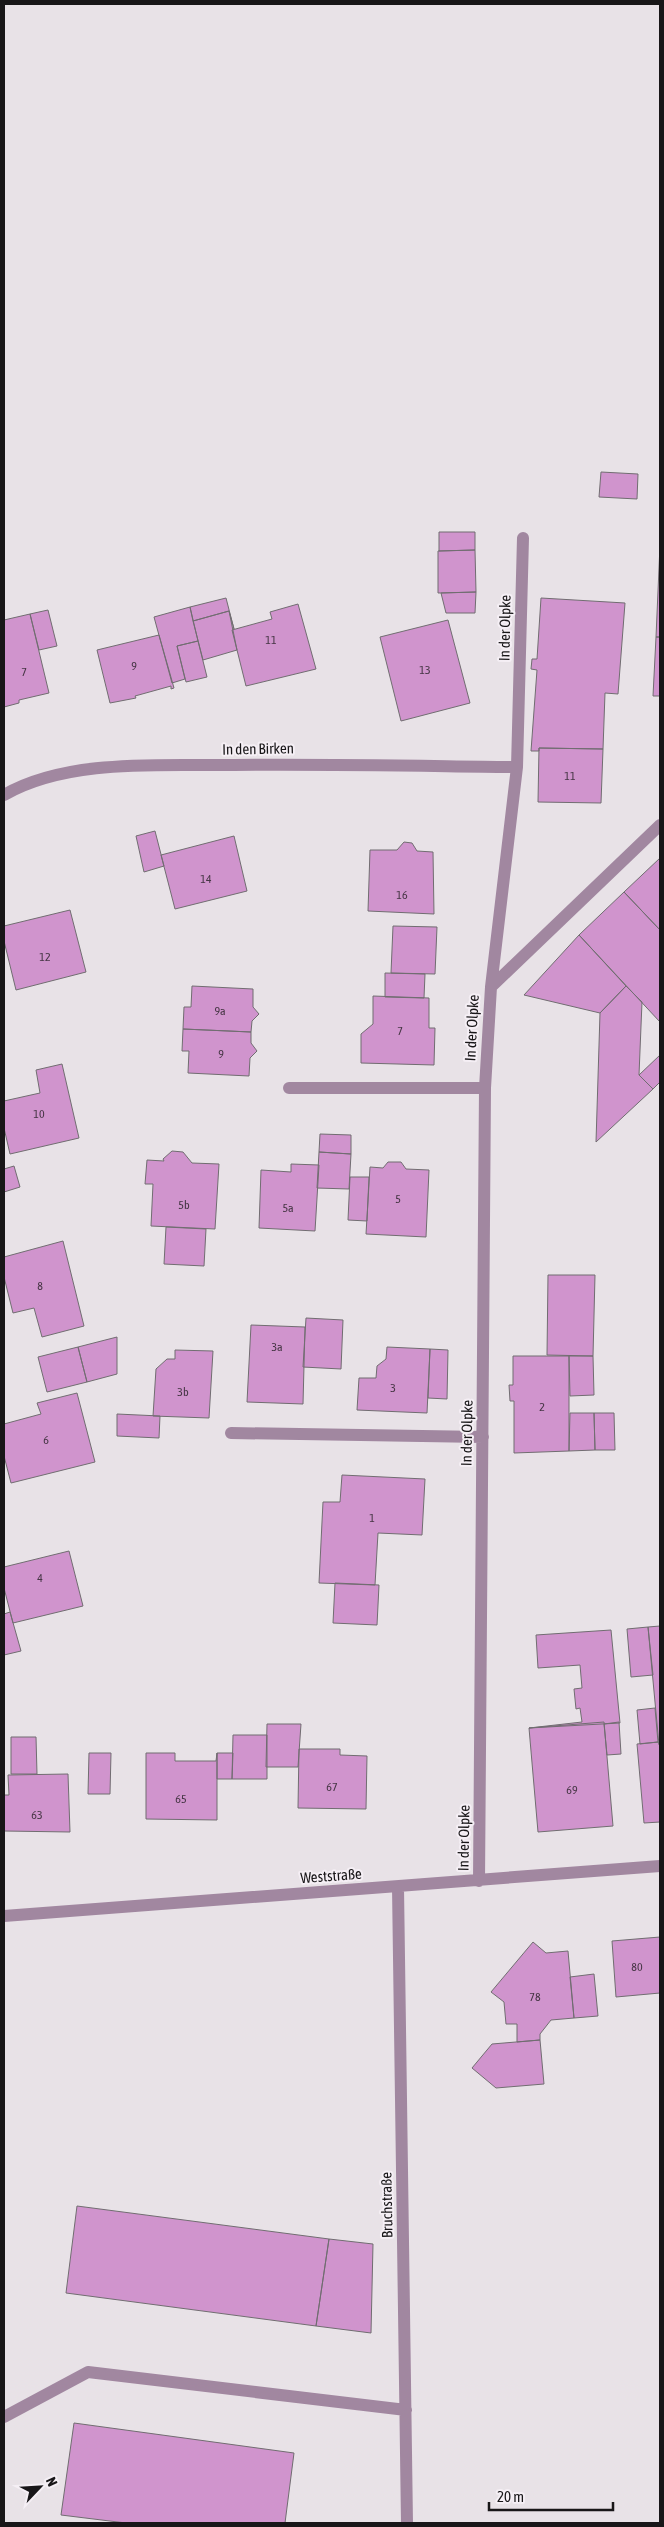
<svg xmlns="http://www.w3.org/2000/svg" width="664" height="2527" font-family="'Asap Condensed',sans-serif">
<rect width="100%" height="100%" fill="#e8e2e7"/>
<path fill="#d094cd" stroke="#716d71" d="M601,472L638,474L637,499L599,497Z
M439,532H475V550L439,551Z
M660,545V637H656Z
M475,550L476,592L438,593V551Z
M476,592L475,613H446L441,593Z
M226,598L234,629L229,611L193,621L190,607Z
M541,598L625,603L618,694L605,693L603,749L539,748V751H531L537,670L531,669L532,659H537Z
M298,604L316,669L246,686L232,630L272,619L270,612Z
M190,607L198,641L177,646L185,679L172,683L154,617Z
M48,610L57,646L39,650L30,614Z
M229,611L237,650L203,660L193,621Z
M30,614L49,693L19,700V703L4,707V620Z
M448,620L470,703L401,721L380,637Z
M159,635L174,688L171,689V686L135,696L136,698L110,703L97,650Z
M656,637H660V696H653Z
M198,641L207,677L186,682L177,646Z
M539,748L603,749L601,803L538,802Z
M155,831L164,866L144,872L136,836Z
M234,836L247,891L175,909L161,855Z
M404,842L412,843L417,851L433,852L434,914L368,911L370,850H397Z
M660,858V930L624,892Z
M624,892L660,930V1022L579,935Z
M70,910L86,972L16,990L4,941V926Z
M393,926L437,927L435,974L391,973Z
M579,935L626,986L600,1013L524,995Z
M385,973L425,974L424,998L385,997Z
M192,986L253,989V1007L259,1014L252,1021L251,1032L183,1029L184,1007H191Z
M626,986L642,1002L639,1075L653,1089L596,1142L600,1013Z
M373,996L429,998V1028H435L434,1065L361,1063V1034L373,1024Z
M183,1029L251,1032V1043L257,1051L250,1058L249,1076L188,1073L189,1051H182Z
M660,1055V1082L653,1089L639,1075Z
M62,1064L79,1138L10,1154L4,1128V1101L40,1093L36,1070Z
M320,1134L351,1135V1154L319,1152Z
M172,1151L183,1152L192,1163L219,1164L215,1229L151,1226L153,1184H145L147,1160L164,1161L163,1159Z
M319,1152L351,1154L349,1189L317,1188Z
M388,1162H401L406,1169L429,1170L426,1237L366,1234L370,1167L383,1168Z
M291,1164L319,1165L315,1231L259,1228L261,1170L291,1172Z
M14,1166L20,1187L4,1192V1169Z
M350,1177H369L367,1221L348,1220Z
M166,1227L206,1229L204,1266L164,1264Z
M63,1241L84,1326L42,1337L34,1308L13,1313L4,1277V1257Z
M548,1275H595L593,1356L547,1355Z
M306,1318L343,1320L341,1369L303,1367Z
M251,1325L305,1327L303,1404L247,1402Z
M117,1337V1374L87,1382L78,1347Z
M78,1347L87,1382L47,1392L38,1357Z
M387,1347L430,1349L427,1413L357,1410L359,1378H376L377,1366L386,1359Z
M430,1349L448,1350L447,1399L428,1398Z
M175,1350L213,1351L209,1418L153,1416L156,1369L167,1359H175Z
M513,1356H569V1451L514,1453V1401H510L509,1385H513Z
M569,1356H593L594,1395L570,1396Z
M77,1393L95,1462L11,1483L4,1456V1424L41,1414L37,1403Z
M570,1413H594L595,1450L569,1451Z
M594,1413H614L615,1450H595Z
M117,1414L160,1416L159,1438L117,1436Z
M342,1475L425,1479L422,1535L378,1533L375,1585L319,1583L323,1502H340Z
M69,1551L83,1606L13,1623L4,1588V1567Z
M335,1583L379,1585L377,1625L333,1623Z
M10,1612L21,1651L4,1655V1614Z
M660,1626V1745H659L648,1627Z
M648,1627L653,1675L631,1677L627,1629Z
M611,1630L620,1723L529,1728L582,1722L580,1708L576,1709L574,1689L582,1688L580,1665L538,1668L536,1635Z
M655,1708L658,1742L640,1744L637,1710Z
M604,1722L613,1826L538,1832L529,1728Z
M619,1722L621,1754L607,1755L604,1724Z
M267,1724H301L298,1767H266Z
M233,1735H267V1779H232Z
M11,1737H36L37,1774H11Z
M658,1742L660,1745V1822L644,1823L637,1744Z
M299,1749H340V1755L367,1756L366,1809L298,1808Z
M89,1753H111L110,1794H88Z
M146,1753H175V1761H216L217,1753V1820L146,1819Z
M217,1753H233L232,1779H217Z
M68,1774L70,1832L4,1831V1795H9L8,1775Z
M660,1937V1993L616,1997L612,1941Z
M533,1942L546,1953L568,1951L574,2018L551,2020L540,2034V2040L517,2042V2024H506L504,2002L491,1992Z
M594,1974L598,2016L574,2018L570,1977Z
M540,2040L544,2084L496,2088L472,2068L492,2044Z
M77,2206L329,2239L316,2326L66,2293Z
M329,2239L373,2244L371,2333L316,2326Z
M74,2423L294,2453L285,2523H126L61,2515Z"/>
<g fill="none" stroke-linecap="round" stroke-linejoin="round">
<path stroke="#a187a0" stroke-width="12" d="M4,795C68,758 162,766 234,765C328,764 423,766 517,767
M491,987L660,825
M289,1088H485
M231,1433L483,1437
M479,1881L485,1088L491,987L517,767L523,538
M398,1887L407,2523
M4,1916L660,1866
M4,2417L88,2372L406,2410"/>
</g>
<g text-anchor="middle" stroke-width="4" stroke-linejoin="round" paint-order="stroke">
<g font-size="12" fill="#463645">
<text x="271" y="644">11</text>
<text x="134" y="670">9</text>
<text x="425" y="674">13</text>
<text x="24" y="676">7</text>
<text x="570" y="780">11</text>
<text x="206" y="883">14</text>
<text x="402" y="899">16</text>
<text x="45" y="961">12</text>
<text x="220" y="1015">9a</text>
<text x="400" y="1035">7</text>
<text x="221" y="1058">9</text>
<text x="39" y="1118">10</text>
<text x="398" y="1203">5</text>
<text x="184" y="1209">5b</text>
<text x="288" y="1212">5a</text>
<text x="40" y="1290">8</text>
<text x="277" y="1351">3a</text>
<text x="393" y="1392">3</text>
<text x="183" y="1396">3b</text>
<text x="542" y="1411">2</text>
<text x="46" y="1444">6</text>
<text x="372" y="1522">1</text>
<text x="40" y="1582">4</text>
<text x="332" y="1791">67</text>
<text x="572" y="1794">69</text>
<text x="181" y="1803">65</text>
<text x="37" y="1819">63</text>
<text x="637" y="1971">80</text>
<text x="535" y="2001">78</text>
</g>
<g font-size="15" fill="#181618" stroke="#f5eff5">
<text transform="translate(505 628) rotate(-89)" y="5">In der Olpke</text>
<text transform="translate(258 749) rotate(-1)" y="5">In den Birken</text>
<text transform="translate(472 1028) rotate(-87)" y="5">In der Olpke</text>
<text transform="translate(467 1433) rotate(-89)" y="5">In der Olpke</text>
<text transform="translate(464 1838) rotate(-89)" y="5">In der Olpke</text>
<text transform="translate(331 1876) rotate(-4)" y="5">Weststraße</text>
<text transform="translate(387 2205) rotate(-91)" y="5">Bruchstraße</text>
</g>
</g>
<rect width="664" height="2527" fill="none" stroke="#181618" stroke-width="10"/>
<g transform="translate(40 2487) rotate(65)" stroke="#f5eff5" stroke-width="4" paint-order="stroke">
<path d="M0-4L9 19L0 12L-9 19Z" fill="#181618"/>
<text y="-8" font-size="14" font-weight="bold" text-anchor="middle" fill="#181618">N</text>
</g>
<path d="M489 2502v8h124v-8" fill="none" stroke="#181618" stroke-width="2.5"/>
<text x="497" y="2502" font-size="15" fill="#181618" stroke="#f5eff5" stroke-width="4" paint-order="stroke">20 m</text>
</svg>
